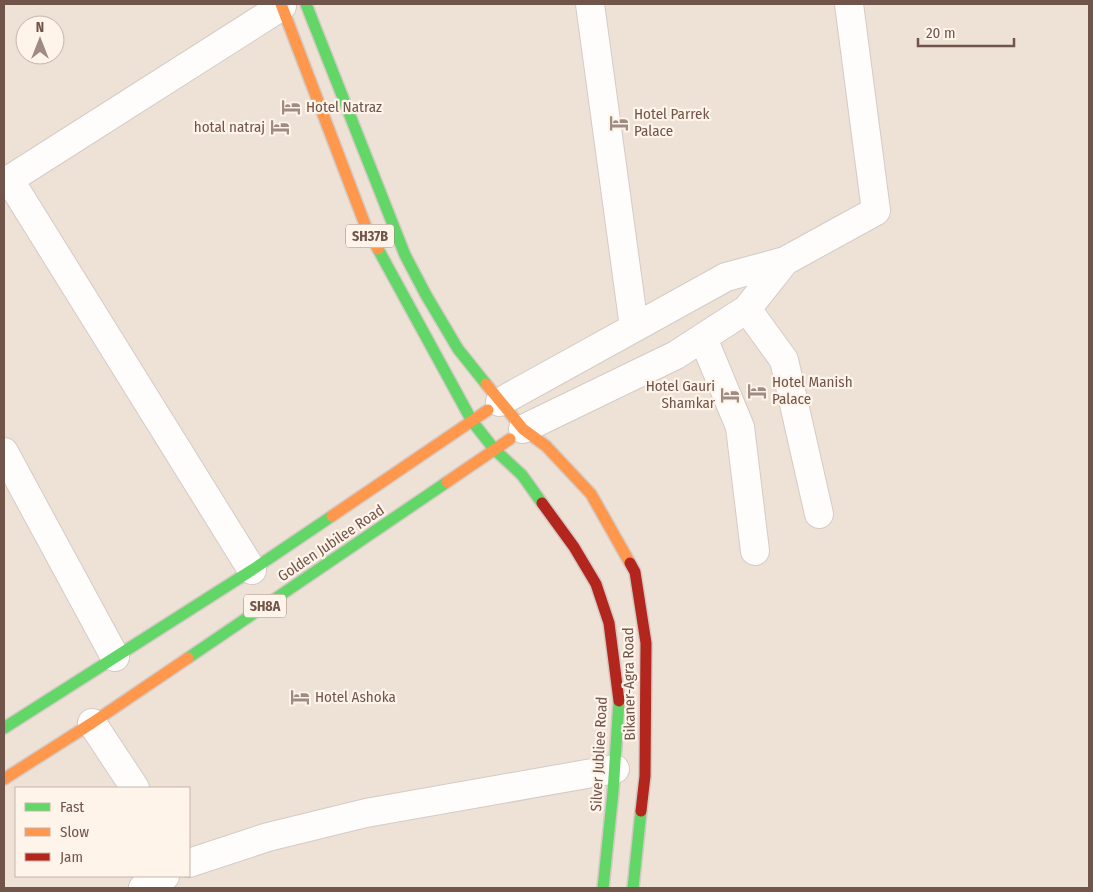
<svg xmlns="http://www.w3.org/2000/svg" width="1093" height="892" font-family="'Fira Sans Condensed',sans-serif">
<rect width="100%" height="100%" fill="#f5efe9"/>
<path fill="#eee1d6" fill-rule="evenodd" d="M4,4H1089V888H4ZM25,25H55V55H25ZM16,788H189V876H16Z"/>
<g fill="none" stroke-linecap="round" stroke-linejoin="round">
<g stroke="#d4cbc6" stroke-width="30">
<path id="street" d="M590,4L634,327
M9,179L252,570
M4,183L282,6
M747,309L784,360L819,514
M703,338L740,427L755,551
M500,402L726,277L785,261L876,211L849,4
M523,429L676,355L747,309L785,261
M4,452L115,657
M92,723L135,788
M189,863L268,837L366,813L615,769
M143,888L165,876"/>
</g>
<g stroke="#d4cac5" stroke-width="14">
<path id="fast" d="M306,4L405,255L426,295L458,349L486,384
M378,249L472,421L494,449L522,475L542,503
M188,658L447,482
M4,728L252,570L332,516
M603,888L613,792L619,701
M633,888L641,811"/>
</g>
<g stroke="#d4cac5" stroke-width="14">
<path id="slow" d="M281,4L366,227L378,249
M486,384L523,429L546,446L591,494L630,563
M447,482L510,439
M332,516L488,410
M4,779L92,723L188,658"/>
</g>
<g stroke="#d4cac5" stroke-width="14">
<path id="jam" d="M542,503L574,547L596,584L609,623L619,701
M630,563L635,572L646,643L645,776L641,811"/>
</g>
<use href="#street" stroke="#fefdfc" stroke-width="28"/>
<use href="#fast" stroke="#63d668" stroke-width="11"/>
<use href="#slow" stroke="#ff974d" stroke-width="11"/>
<use href="#jam" stroke="#b3261e" stroke-width="11"/>
</g>
<defs>
<g id="hotel-bare" transform="scale(1.5)"><path d="M-6-4.5h1.5V1H6V5H4.5V3h-9V5H-6ZM-4 0a1.8 1.8 0 1 1 3.6 0ZM.5 0V-2.5h3Q6-2.5 6 0Z" fill="#a08b82" stroke="#fef4e9" stroke-width="2.5" paint-order="stroke"/></g>
</defs>
<g fill-rule="evenodd">
<use href="#hotel-bare" x="291" y="107"/>
<use href="#hotel-bare" x="619" y="123"/>
<use href="#hotel-bare" x="280" y="127"/>
<use href="#hotel-bare" x="757" y="391"/>
<use href="#hotel-bare" x="730" y="395"/>
<use href="#hotel-bare" x="300" y="697"/>
</g>
<g text-anchor="middle" stroke-width="4.5" stroke-linejoin="round" paint-order="stroke">
<g fill="#fef4e9" stroke="#9c857a" stroke-width="1">
<rect x="346" y="224.5" width="48" height="23" rx="4"/>
<rect x="244" y="594.5" width="42" height="23" rx="4"/>
</g>
<g font-size="14" font-weight="bold" fill="#72554a">
<text x="370" y="241">SH37B</text>
<text x="265" y="611">SH8A</text>
</g>
<g font-size="15" fill="#72554a" stroke="#fef4e9" text-anchor="start">
<text x="306" y="112">Hotel Natraz</text>
<text x="634" y="119">Hotel Parrek<tspan x="634" dy="17">Palace</tspan></text>
<text x="265" y="132" text-anchor="end">hotal natraj</text>
<text x="772" y="387">Hotel Manish<tspan x="772" dy="17">Palace</tspan></text>
<text x="715" y="391" text-anchor="end">Hotel Gauri<tspan x="715" dy="17">Shamkar</tspan></text>
<text x="315" y="702">Hotel Ashoka</text>
</g>
<g font-size="15" fill="#72554a" stroke="#fef4e9">
<text transform="translate(331 543) rotate(-34)" y="5">Golden Jubilee Road</text>
<text transform="translate(629 684) rotate(-91)" y="5">Bikaner-Agra Road</text>
<text transform="translate(599 754) rotate(-87)" y="5">Silver Jubliee Road</text>
</g>
</g>
<rect width="1093" height="892" fill="none" stroke="#72554a" stroke-width="10"/>
<rect x="15" y="787" width="175" height="90" fill="#fef4e9" stroke="#c6b4a9"/>
<rect x="25" y="803" width="25" height="8" fill="#63d668" stroke="#c6b4a9"/>
<text x="60" y="812" font-size="15" fill="#72554a">Fast</text>
<rect x="25" y="828" width="25" height="8" fill="#ff974d" stroke="#c6b4a9"/>
<text x="60" y="837" font-size="15" fill="#72554a">Slow</text>
<rect x="25" y="853" width="25" height="8" fill="#b3261e" stroke="#c6b4a9"/>
<text x="60" y="862" font-size="15" fill="#72554a">Jam</text>
<g transform="translate(40 40)"><circle r="24" fill="#fef4e9" stroke="#c6b4a9"/>
<path d="M0-4L9 19L0 12L-9 19Z" fill="#a08b82"/>
<text y="-8" font-size="14" font-weight="bold" text-anchor="middle" fill="#72554a">N</text>
</g>
<path d="M918 38v8h96v-8" fill="none" stroke="#72554a" stroke-width="2.5"/>
<text x="926" y="38" font-size="15" fill="#72554a" stroke="#fef4e9" stroke-width="4" paint-order="stroke">20 m</text>
</svg>
